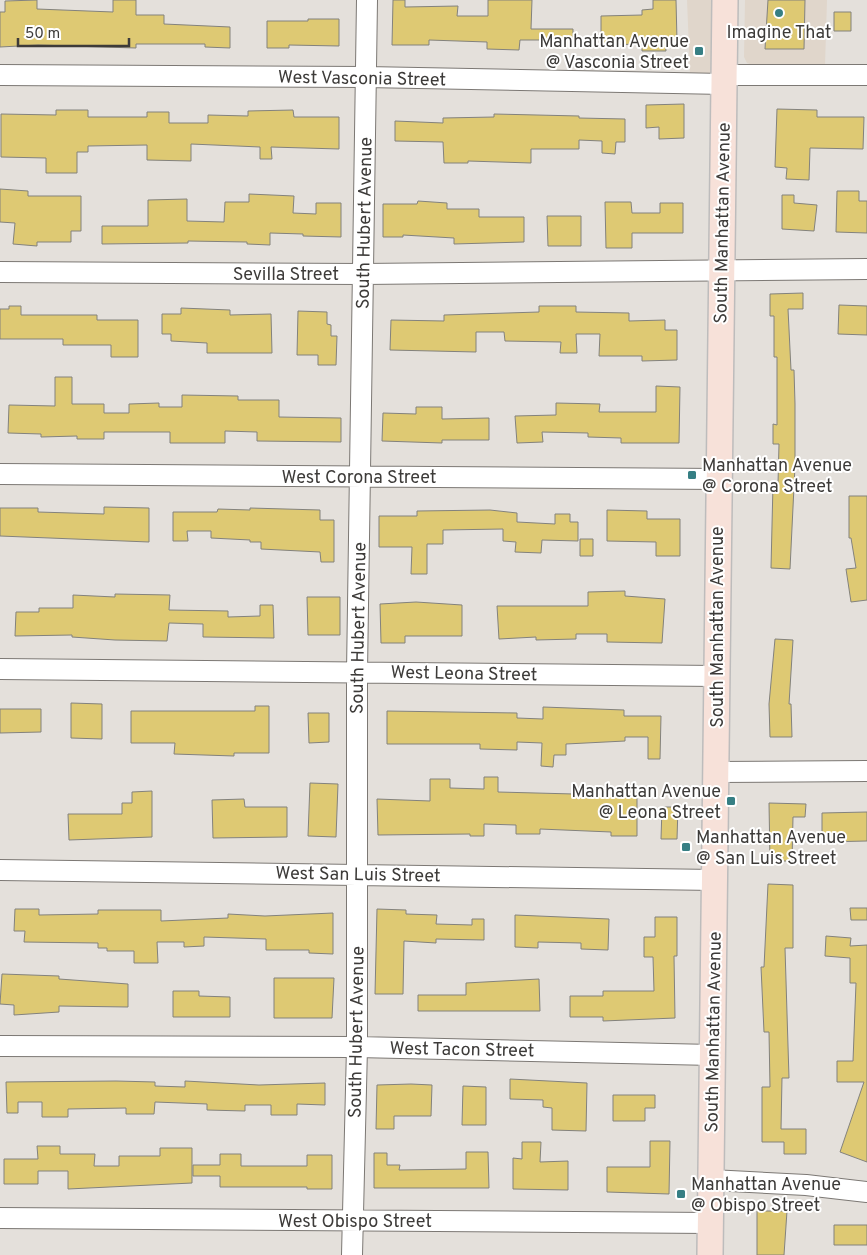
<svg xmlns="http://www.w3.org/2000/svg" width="867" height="1255" font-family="Overpass,sans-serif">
<rect width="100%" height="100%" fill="#e4e0db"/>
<path fill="#e0d6cb" d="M687,0H718L716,75L690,74Z
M745,0H827L825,66L752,65L747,63L744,57Z"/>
<path fill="#dec973" stroke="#83827d" d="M37,0V9L113,12V0H136V15H164V24L230,27V48L205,47V44H136V48L38,45L0,47V12H5V1Z
M393,0H405V7L458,6L457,16H488V0H532L531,29H573V46H547V40H520L519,50L487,49V42L429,40V45H392Z
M653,0H676L677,41H665L666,51H642V44L601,45V16L642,15V10L653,9Z
M768,0H805L804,49H765Z
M834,12H851V31H834Z
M308,19H339V46L289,45V48H267V21H308Z
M684,104V138L659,139V127L646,128V105Z
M777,109L817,110V117H864L863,149L810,148L809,180L786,179L787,168L775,167Z
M56,110H88V117H147V112H169V123H208V115L248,116V111L293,110L294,117H339V149L271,147L272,159H260V147L191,144V161L147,160V145L88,146V152H77V173H46V158L1,157V114L56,115Z
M494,114L579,116V118L625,119V142H616L615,154L602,153V141L579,140V149H531V163L468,161V163H444L443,142L395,141V121L443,123V118L494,117Z
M0,189L28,191V196H81V231H71V242H37V246L13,244L15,223L0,222Z
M837,191H859V201H867V233L836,232Z
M249,194L294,196L293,213L316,214V203H341V237L303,236V234L270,233V245L247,244V242L188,241V243L102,244V226H148V200L187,199V221L224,222L225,202H249Z
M782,195H794V203L817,205L814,231L782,229Z
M418,201L447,203V209H479V217H524V242L454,244V238L403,235V237H383V204H417Z
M605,202H631L632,213H660V203H683V233H632V248H606Z
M547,216H581V246H548Z
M803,293V309H788L791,370H794L795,404V466L790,569L771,568L773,484H778L779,444H773V424L777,425V357H774V316H770V294Z
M839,305L867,306V335L838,334Z
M9,306H21V315H97V320H138V357H111V345H63V339H0V309H9Z
M539,306H576V312L629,313V321L665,320V330H677V360L642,361V356H599L600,334H576L577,353H560L561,342L505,341L504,332H476V352L390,350L391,320L444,321V315L539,312Z
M181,308L230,310V315L271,314L272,353H207V343L171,341V334H162V314H181Z
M298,311L327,312V324L331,325V336H337L336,365H318V355H297Z
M55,377H72V404H104V413H129V404L159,403V407H182V395L238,396V400H279V417L341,418V442L257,441V432L225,431V443H170V432H104V439H77V436L41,437V434L8,433L9,405L55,406Z
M656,386L680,387L679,443H621V438L588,437V433L542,432L543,442L517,443L515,416L556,415V403L600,404L599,412H656Z
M416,407H442V419L489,418V440H442V443L382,441L383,413L416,414Z
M849,496H867V600L851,602L846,569L856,568L851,538H849Z
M104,507L149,508V542L0,536V508H38V512L104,514Z
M250,508L320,510V520H334V562H321L320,552L261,549V542H250V540L211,538V531H187L188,541H173V512H217L218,509L250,510Z
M490,510L517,513V522L555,524V514H570V522H578V541L542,540L541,553L515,552L516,542L503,541V529L443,530V544H427V574H411L412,547H379V516H417V511Z
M607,510L647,511V519H680V556H656V542L607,541Z
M580,539H593V556H580Z
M625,591V596L665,599L662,643L607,642V634H576V639L536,640V637L499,639L497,606H588V592Z
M115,594L170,595L169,610L228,611V617L260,616V605H273L274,638L203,637V624L169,623L167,641L115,640L72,637V635L15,636L16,612H39V608H73V595L115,597Z
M307,597H340V635H308Z
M416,602L462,605V636H405V643H381L380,604Z
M775,639L793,640L789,704H791L792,737H770L769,704Z
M71,703L102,704V739L71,738Z
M255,706H269V753H234V756L174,754L175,743H131V711H255Z
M543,707L624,710V716H661L660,759H648V737H625V741L566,744V755H554L553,767L541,766L542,743L517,742V750L480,749V744H387V711L517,713V718L543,719Z
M0,709H41V732L0,733Z
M308,713H329V742L309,743Z
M484,777H498V792L612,795L637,793V836H611V832L540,829V834H516V825L484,824V836H470V834L378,835L377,799L430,801V779H450V788L484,789Z
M310,783L338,784L336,837L308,836Z
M152,791V837L69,840L68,814H122V803H132V792Z
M244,799L245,807H287V837L213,838L212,800Z
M769,803L806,804L805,817H793L792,861H770Z
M662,807H678L677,839H661Z
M867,812V841L822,842V813Z
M768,884L793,885V948H785L789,1078H782L781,1129H806V1154H784V1142H762V1087H770L769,1032H764L761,967H764Z
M850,908H867V920H851Z
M15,909H39V915L98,914V910H161V921L228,918V914L265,916L333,913V954L309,953V950H266V939L204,937V946L184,947V942H157L158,963H134V951H107V948H98V943L24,942L25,931H14Z
M377,909L406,910V914L437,915L436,924L472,925V919H484V940L436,939V943L404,941L403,994H375Z
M515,915L609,919L608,950L581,949V943L538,942V948L515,947Z
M655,917H677V956H674L675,1018L603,1021V1017H570V996H603V991H654L653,957H644V937H655Z
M826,936L851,938L850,946L867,945V1162L840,1152L864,1082H837V1061H853L856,983H850V958L825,956Z
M2,974L59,976V979L128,984V1007L59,1006V1012L14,1015V1005L0,1004Z
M274,978H334L332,1018H274Z
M539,979L540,1011H418V995H466V983Z
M173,991H199V996L230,997V1017H173Z
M510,1079L587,1083L586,1131L552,1130V1108L543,1107V1100L510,1099Z
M116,1081L155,1082V1086L185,1087V1081L259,1085L325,1083V1105L297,1104V1115H271V1105H245V1111L207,1110V1104L155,1102L154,1114H126V1108L68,1109V1117H42V1102H18V1113H7L6,1082Z
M411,1084L432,1085L431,1116H394V1129H376L377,1085Z
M463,1086L486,1087V1125H462Z
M613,1095H655V1108H645V1121H613Z
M650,1141H670L669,1194L607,1192V1167H650Z
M522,1142H541L540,1162L568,1161V1190L513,1189V1158L522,1159Z
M37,1146H60V1154H95L94,1166H119V1156H160V1148H192V1183L68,1189V1171H38V1184H4V1159H38Z
M466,1152H488L489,1188H374V1153H387V1165H400L399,1170L466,1169Z
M220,1154H241V1166H307V1155H332V1189H307V1187H220V1176H193V1165H220Z
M757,1211H787L784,1255H757Z
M834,1225H867V1245H834Z"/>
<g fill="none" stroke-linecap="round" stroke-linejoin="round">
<g stroke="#7c7874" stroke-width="22">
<path id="minor" d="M0,75L366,77L724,84
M724,75H867
M0,272L363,274L867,269
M0,474L719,479
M0,669L717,676
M717,772L867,771
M0,870L715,880
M0,1046L357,1047L713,1055
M711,1180L806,1185L867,1192
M0,1218L710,1223
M352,1255L357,1047V672L367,0"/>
</g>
<g stroke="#bdbcbc" stroke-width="28">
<path id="major" d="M710,1255L725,0"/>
</g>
<use href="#minor" stroke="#fff" stroke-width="20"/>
<use href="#major" stroke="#f7e1d9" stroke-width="25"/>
</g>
<g fill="#367f84" stroke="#fff" stroke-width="2">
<circle cx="779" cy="13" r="5"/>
<rect x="694" y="46" width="10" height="10" rx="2.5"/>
<rect x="687" y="470" width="10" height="10" rx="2.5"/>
<rect x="726" y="796" width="10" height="10" rx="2.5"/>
<rect x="681" y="842" width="10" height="10" rx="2.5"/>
<rect x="676" y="1189" width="10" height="10" rx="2.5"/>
</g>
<g text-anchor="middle" stroke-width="4" stroke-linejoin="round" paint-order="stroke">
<g font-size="18" fill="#3d3b39" stroke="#fff" text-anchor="start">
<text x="779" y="38" text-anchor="middle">Imagine That</text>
<text x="689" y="47" text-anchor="end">Manhattan Avenue<tspan x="689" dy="21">@ Vasconia Street</tspan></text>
<text x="702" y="471">Manhattan Avenue<tspan x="702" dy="21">@ Corona Street</tspan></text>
<text x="721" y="797" text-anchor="end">Manhattan Avenue<tspan x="721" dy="21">@ Leona Street</tspan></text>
<text x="696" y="843">Manhattan Avenue<tspan x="696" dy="21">@ San Luis Street</tspan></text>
<text x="691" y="1190">Manhattan Avenue<tspan x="691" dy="21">@ Obispo Street</tspan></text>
</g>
<g font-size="18" fill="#3d3b39" stroke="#fff">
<text transform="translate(362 78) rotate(1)" y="6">West Vasconia Street</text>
<text transform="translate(364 223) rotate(-89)" y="6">South Hubert Avenue</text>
<text transform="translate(722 223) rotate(-89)" y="6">South Manhattan Avenue</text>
<text x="286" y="280">Sevilla Street</text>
<text x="359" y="483">West Corona Street</text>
<text transform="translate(717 627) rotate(-90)" y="6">South Manhattan Avenue</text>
<text transform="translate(358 628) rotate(-89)" y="6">South Hubert Avenue</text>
<text transform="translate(464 673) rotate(1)" y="6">West Leona Street</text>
<text transform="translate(358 874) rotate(1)" y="6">West San Luis Street</text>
<text transform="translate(356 1032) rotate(-89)" y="6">South Hubert Avenue</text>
<text transform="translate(713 1032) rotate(-89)" y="6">South Manhattan Avenue</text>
<text transform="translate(462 1049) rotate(1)" y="6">West Tacon Street</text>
<text x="355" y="1227">West Obispo Street</text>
</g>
</g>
<path d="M18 38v8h111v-8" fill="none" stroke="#3d3b39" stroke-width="2.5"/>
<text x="25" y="38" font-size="15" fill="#3d3b39" stroke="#ffffff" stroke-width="4" paint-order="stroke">50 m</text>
</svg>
